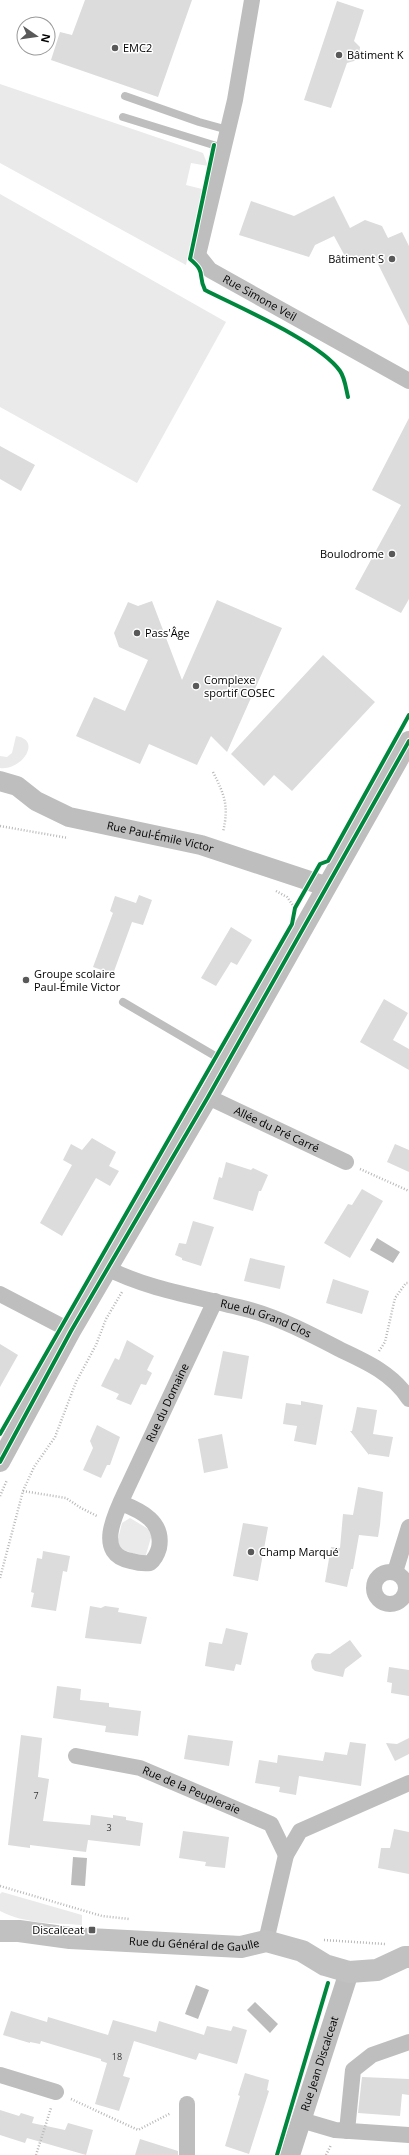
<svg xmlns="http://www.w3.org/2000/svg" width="409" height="2155" font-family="'Open Sans',sans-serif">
<rect width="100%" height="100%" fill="#fff"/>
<path fill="#eaeaea" d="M0,84L203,153L208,166L191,163L186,185L202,189L186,265L0,163Z
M0,194L226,322L137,483L0,407Z
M16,736C43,740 21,771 0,768V756L7,757L12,753Z
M130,1518L150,1530L152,1534L145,1558L116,1547L122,1523Z
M2,1892L82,1915V1925C54,1923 25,1924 0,1911V1894Z"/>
<path fill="#bcbcbc" d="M377,1238L400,1252L393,1263L370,1250Z
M73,1857L87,1858L85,1886L71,1885Z
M196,1985L209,1990L198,2019L185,2014Z
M255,2002L278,2024L270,2033L247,2010Z"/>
<path fill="#dcdcdc" d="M85,0H192L158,97L51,60L60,32L72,35Z
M337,1L364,10L354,41L360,47L359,56L354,61L347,63L331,108L304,100Z
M334,196L350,228L365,220L382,226L388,238L402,232L409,246V326L375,258L361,263L357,255L347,260L334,236L315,245L309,257L239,235L251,201L294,216Z
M409,418V599L401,613L355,589L401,505L372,490Z
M0,446L35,465L21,491L0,479Z
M217,600L282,628L227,752L211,736L197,765L149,744L140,764L76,736L94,697L125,711L148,660L119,647L114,633L128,602L138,606L152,601L182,680Z
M323,655L375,702L292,791L274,775L264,786L231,754Z
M139,895L152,900L143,925L132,922L113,974L93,967L113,913L110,911L115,896L136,903Z
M231,927L252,940L237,965L231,962L216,986L201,978Z
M384,999L408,1013L393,1040L409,1049V1070L360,1042Z
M92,1138L116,1152L109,1166L119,1171L110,1186L96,1178L62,1236L40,1223L72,1165L63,1160L71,1144L82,1150Z
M395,1144L409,1150V1172L387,1162Z
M226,1162L251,1170L253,1168L268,1175L261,1191H259L253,1211L213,1199L219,1177L222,1178Z
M362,1189L383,1201L350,1258L324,1243L348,1204L352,1205Z
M193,1221L214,1227L201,1266L182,1260V1258L175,1255L179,1243L186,1244Z
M250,1258L285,1266L280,1289L244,1281Z
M333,1279L369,1291L362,1314L326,1303Z
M127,1340L154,1356L147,1370L152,1373L146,1385L141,1384L131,1405L116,1399L119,1394L101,1386L115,1358L119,1360Z
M0,1344L18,1355L0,1387Z
M223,1351L249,1356L242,1399L214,1395Z
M301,1401L323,1405L316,1445L294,1441L297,1426L283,1424L286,1403L301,1405Z
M357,1407L377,1410L373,1434L393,1437L389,1457L369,1454V1455L350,1431H352Z
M97,1425L120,1437L110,1465H107L101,1478L83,1470L93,1448L90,1441Z
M222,1434L228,1468L204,1473L198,1439Z
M358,1487L383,1492L380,1525L378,1537L359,1535L353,1569H351L347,1587L325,1582L331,1547L340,1548L343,1514L353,1515Z
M243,1523L268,1527L258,1581L233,1576Z
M43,1551L70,1556L67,1572L63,1571L56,1611L31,1607L34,1593L31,1592L37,1558L42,1559Z
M90,1606L101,1608L105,1606L119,1608L118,1612L147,1617L141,1644L85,1638Z
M226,1628L248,1633L241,1665L236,1664L234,1671L205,1666L209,1642L222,1644Z
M350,1640L362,1656L345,1669L343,1677L315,1671L312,1668L311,1661L315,1654L318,1653L330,1654Z
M389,1667L409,1670V1696L391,1693L392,1683L387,1682Z
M57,1686L81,1689L80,1700L109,1703V1707L141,1711L138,1736L105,1732L106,1726L53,1718Z
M21,1735L42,1738L38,1777L49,1779L43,1821L90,1825L91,1815L113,1818V1815L126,1817V1820L143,1823L140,1846L88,1840L86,1852L30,1845V1848L8,1845Z
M188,1735L233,1741L229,1766L184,1759Z
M409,1738V1754L395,1761L386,1743L397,1744Z
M350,1742L366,1744L361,1786L299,1776L296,1795L279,1792L280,1787L255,1783L259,1760L277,1763L278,1755L323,1761L325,1752L347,1755Z
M394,1829L409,1832V1874L378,1868L381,1848H390Z
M183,1831L229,1837L225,1868L205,1866L206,1862L179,1858Z
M11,2011L47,2022L48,2017L108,2035L113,2020L156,2032L159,2021L204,2035L207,2026L231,2031L233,2026L247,2030L237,2064L199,2053L196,2060L134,2041L123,2076L130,2078L119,2111L95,2104L107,2063L101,2061V2059L41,2041L40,2044L30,2042V2043L3,2035Z
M245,2073L269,2080L267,2090L269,2091L249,2154L225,2146L240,2096L238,2095Z
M362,2077L409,2079V2095L402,2094L400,2116L358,2113Z
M0,2110L19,2116L21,2113L34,2117L32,2123L65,2130L68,2123L93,2130L86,2155L27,2138L25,2143L0,2135Z
M140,2139L178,2151V2155H135Z"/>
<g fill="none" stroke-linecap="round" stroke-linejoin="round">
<path stroke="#b8b8b8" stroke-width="2.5" stroke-dasharray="1 2" stroke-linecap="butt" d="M213,772C225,796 229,806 223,832
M0,826L68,838
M276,891L287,897L294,907
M360,1169L409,1191
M379,1351L385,1342L395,1298L406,1283H409
M23,1491L66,1498L81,1508L97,1516
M0,1496L7,1480
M0,1578L23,1491L34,1467L55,1437L76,1382L96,1345L106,1319L122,1292
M0,1886L102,1916L129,1919
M324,1940L385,1944
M71,2099L138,2130L171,2113
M36,2155L51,2108
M326,2155L331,2145"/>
<path stroke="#bebebe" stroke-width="8" d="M125,96L199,122L228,130
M123,117L223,148
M123,1002L227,1063"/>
<g stroke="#bebebe" stroke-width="16">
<path id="s1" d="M252,0L235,100L198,255L210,270L409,381"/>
<path id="s2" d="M208,1097L346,1162"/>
<path id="s3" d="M107,1268C148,1290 205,1298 250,1310C282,1319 312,1335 341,1350C367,1362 393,1374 409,1399"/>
<path d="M0,1294L71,1331"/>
<path id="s4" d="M121,1503C142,1511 164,1522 159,1548C157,1555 155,1559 150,1563C143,1564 138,1563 131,1561C91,1554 119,1506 130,1482L215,1301"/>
<path d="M395,1572L409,1527"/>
<circle cx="390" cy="1588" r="16"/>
<path id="s5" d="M76,1756L140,1768L271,1824L286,1855"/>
<path d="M266,1941L286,1855L300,1831L409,1783"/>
<path d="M0,2075L56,2092"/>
<path d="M187,2104V2155"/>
<path d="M301,2120L335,2130L409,2135"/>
<path d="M347,2131L353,2070L372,2055L409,2042"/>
</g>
<g stroke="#bebebe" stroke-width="20">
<path id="s6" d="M0,781L17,786L36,801L69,817L201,845L325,886"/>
<path d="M0,1462L71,1331L208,1097L409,741"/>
<path id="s7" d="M290,2155L349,1972"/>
</g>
<path stroke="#c1c1c1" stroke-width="22" id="s8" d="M0,1931H19L70,1938L241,1947L266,1941L302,1951L325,1965L349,1972L377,1970L405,1957H409"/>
<g stroke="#fff" stroke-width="6">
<path id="cycleway" d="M214,145L190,259C207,273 197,274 205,290C238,307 320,342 340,371C345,378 346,389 348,397
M0,1434L292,924L295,908L320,864L328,861L409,715
M0,1462L71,1331L208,1097L409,741
M277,2155L328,1983"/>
</g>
<use href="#cycleway" stroke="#00873e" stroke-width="4"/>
</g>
<g fill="#595959" stroke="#fff" stroke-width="1.5">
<circle cx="115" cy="48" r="4"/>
<circle cx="339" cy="55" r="4"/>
<circle cx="392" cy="259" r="4"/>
<circle cx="392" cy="554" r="4"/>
<circle cx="137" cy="633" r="4"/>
<circle cx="196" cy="686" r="4"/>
<circle cx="26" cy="980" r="4"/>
<circle cx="251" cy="1552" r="4"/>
<rect x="88" y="1926" width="8" height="8" rx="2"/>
</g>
<g text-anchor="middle" stroke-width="3" stroke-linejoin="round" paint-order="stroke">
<g font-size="9" fill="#373737">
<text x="36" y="1799">7</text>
<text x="109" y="1831">3</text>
<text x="117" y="2060">18</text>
</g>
<g font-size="11" fill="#000" stroke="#fff" text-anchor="start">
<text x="123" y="52">EMC2</text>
<text x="347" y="59">Bâtiment K</text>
<text x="384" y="263" text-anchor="end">Bâtiment S</text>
<text x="384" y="558" text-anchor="end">Boulodrome</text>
<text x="145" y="637">Pass'Âge</text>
<text x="204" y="684">Complexe<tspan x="204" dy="13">sportif COSEC</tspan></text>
<text x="34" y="978">Groupe scolaire<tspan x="34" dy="13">Paul-Émile Victor</tspan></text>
<text x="259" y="1556">Champ Marqué</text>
<text x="84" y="1934" text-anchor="end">Discalceat</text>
</g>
<g font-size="11" fill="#000" stroke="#fff">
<text dy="4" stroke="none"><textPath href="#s1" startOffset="337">Rue Simone Veil</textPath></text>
<text dy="4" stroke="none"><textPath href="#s6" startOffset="172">Rue Paul-Émile Victor</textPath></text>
<text dy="4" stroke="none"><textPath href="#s2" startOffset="76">Allée du Pré Carré</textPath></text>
<text dy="4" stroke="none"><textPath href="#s3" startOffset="167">Rue du Grand Clos</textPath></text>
<text dy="4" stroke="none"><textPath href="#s4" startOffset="284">Rue du Domaine</textPath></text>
<text dy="4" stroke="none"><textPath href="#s5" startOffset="121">Rue de la Peupleraie</textPath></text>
<text dy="4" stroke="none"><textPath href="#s8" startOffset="195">Rue du Général de Gaulle</textPath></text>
<text dy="4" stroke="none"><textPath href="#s7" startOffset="96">Rue Jean Discalceat</textPath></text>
</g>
</g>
<g transform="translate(36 36) rotate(103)"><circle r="19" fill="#ffffff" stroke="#999999"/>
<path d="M0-3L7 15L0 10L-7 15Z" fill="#595959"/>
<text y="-6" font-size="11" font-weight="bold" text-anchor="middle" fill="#000000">N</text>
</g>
</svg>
